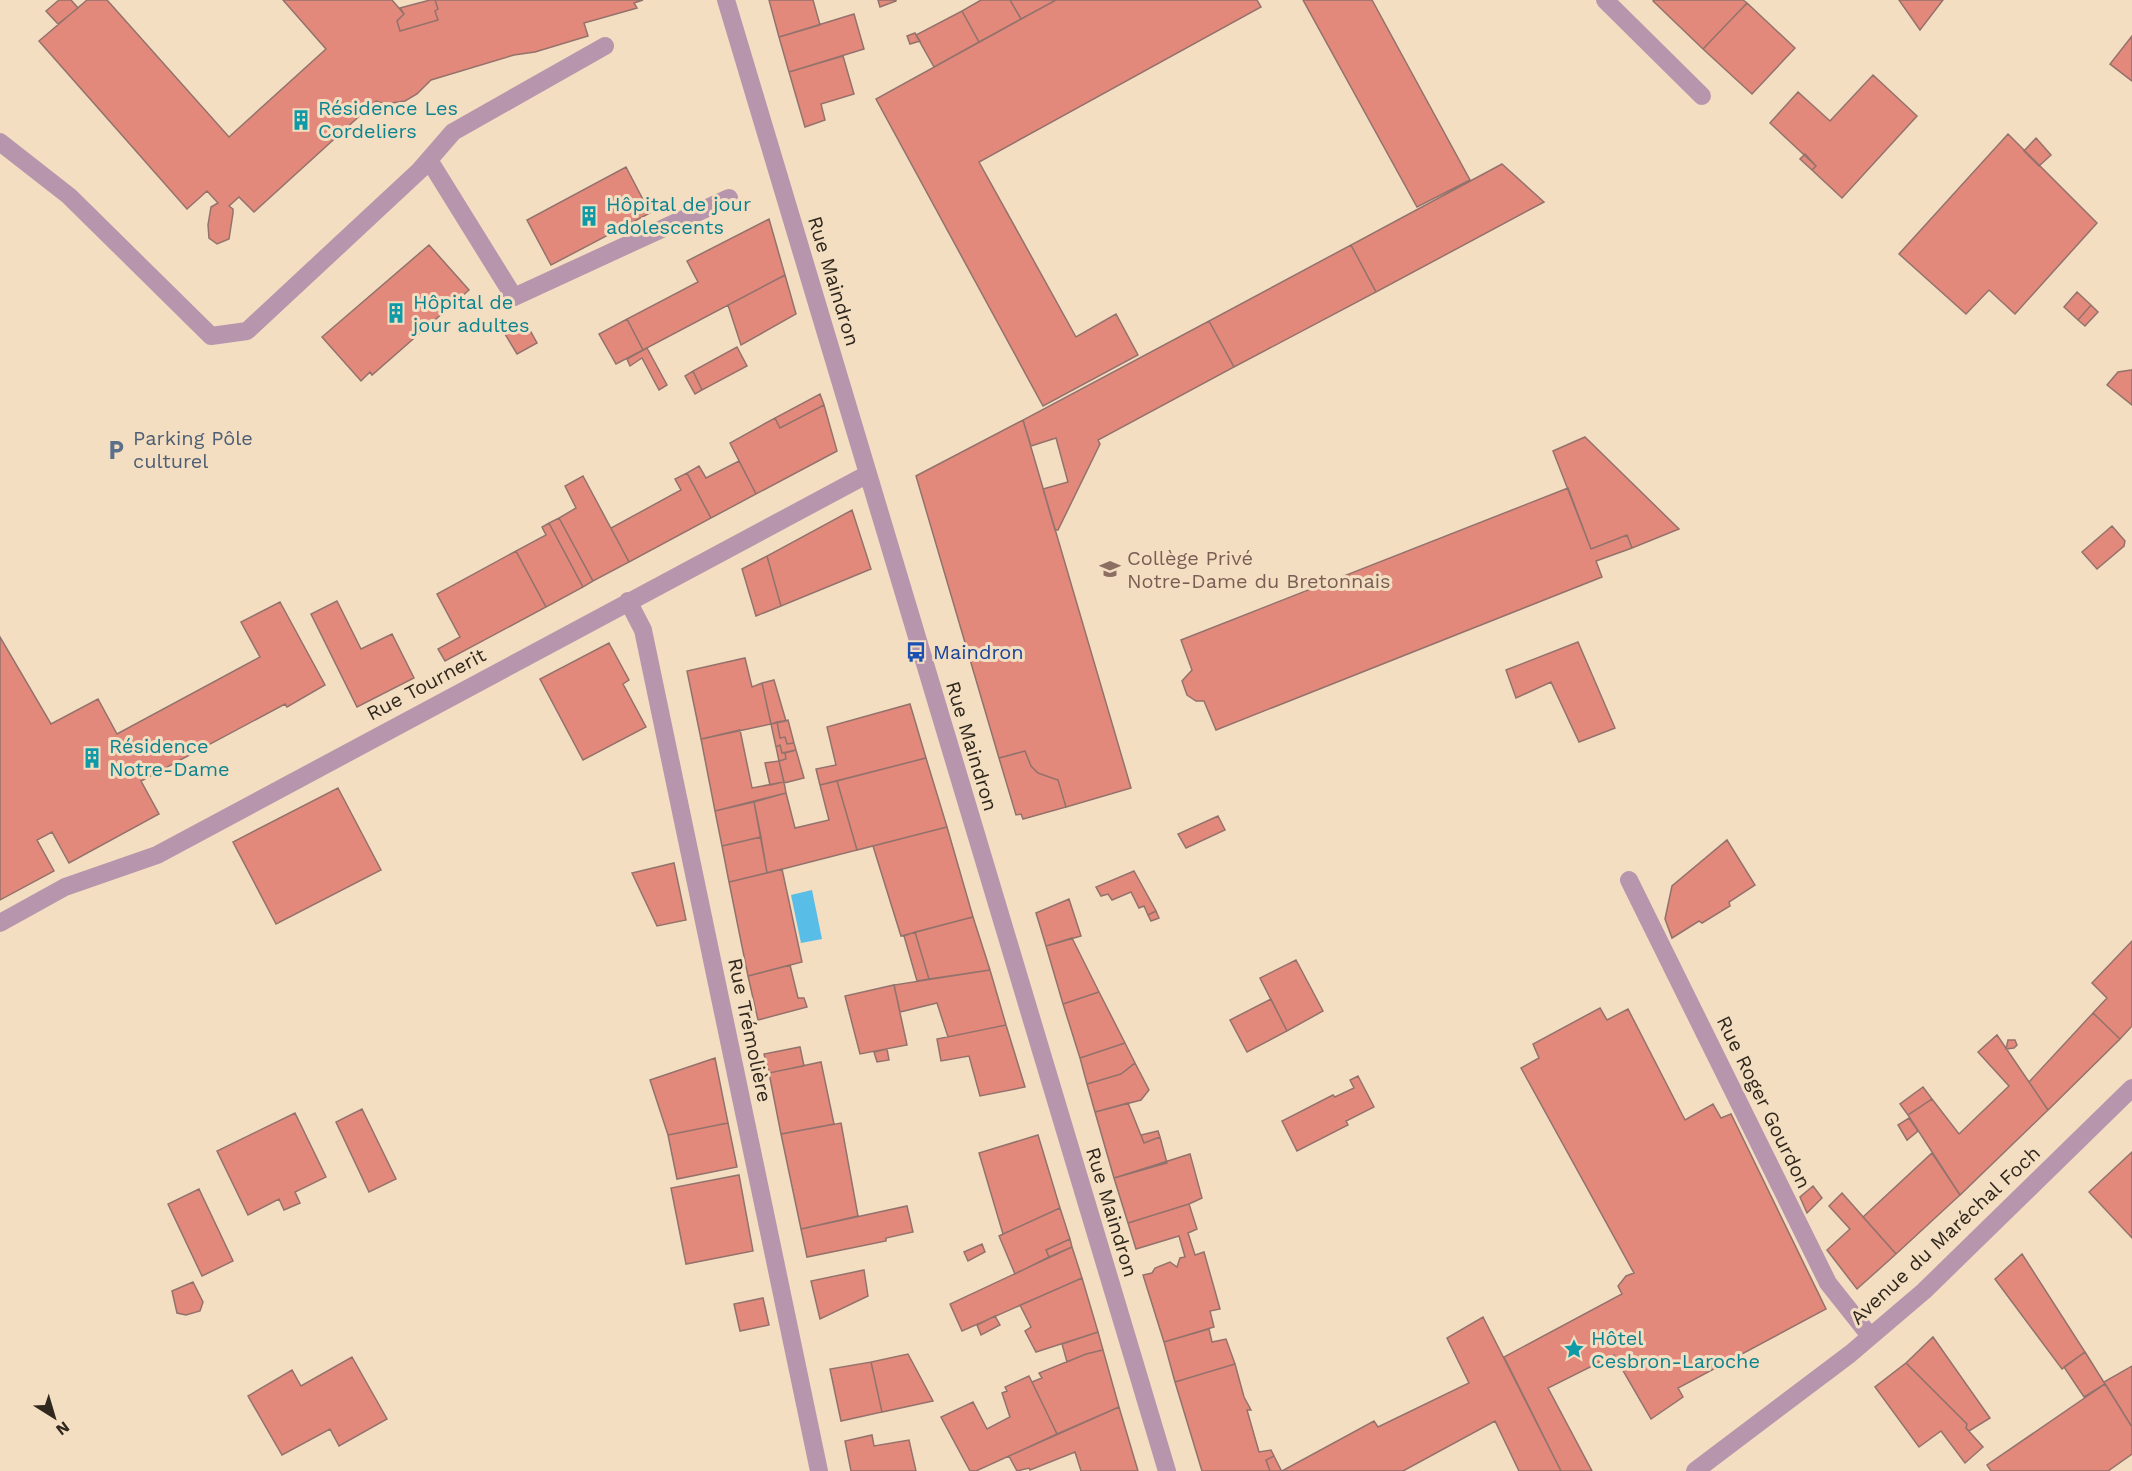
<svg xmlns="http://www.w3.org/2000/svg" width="2132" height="1471" font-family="'Work Sans',sans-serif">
<rect width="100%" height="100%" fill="#f3dec2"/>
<path fill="#58bde7" d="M812,890L822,939L801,943L791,895Z"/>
<path fill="#e2897b" stroke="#94726c" stroke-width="1.5" d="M59,0H71L78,8L58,24L46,11Z
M87,0H107L229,137L326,49L283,0H392L404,14L397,21L400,31L438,20L435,11L438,9L435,0H643L634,3L637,8L584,23L588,36L535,52L514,55L431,80L417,94L405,101L386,104L376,101L254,212L239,197L229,206L233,209V213L229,239L217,244L209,238L208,225L211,207L218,203L207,191L187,209L39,41Z
M430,0H435L438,9L435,11L438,20L400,31L397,21L404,14L400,8Z
M769,0H813L820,25L779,37Z
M878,0H896V1L880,7Z
M981,0H1010L1021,19L979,42L962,11Z
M1010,0H1056L1021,19Z
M1056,0H1257L1261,7L979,162L1076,337L1116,314L1138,355L1043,406L876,99Z
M1303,0H1372L1470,180L1417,207Z
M1654,0H1743L1747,3L1703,49L1653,1Z
M1899,0H1943L1920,30Z
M1747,3L1795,48L1752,94L1703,49Z
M962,11L979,42L934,67L916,35Z
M854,14L864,49L789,72L779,37Z
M915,33L920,41L910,44L907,36Z
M2132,36V81L2110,64Z
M843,56L854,94L821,104L825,120L805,127L789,72Z
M1873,75L1917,116L1842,198L1812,170L1816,166L1770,123L1798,92L1830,121Z
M2008,134L2097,223L2015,314L1989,290L1966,314L1899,254Z
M2036,138L2051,155L2039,166L2024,151Z
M1805,154L1816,166L1812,170L1800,159Z
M1502,164L1544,202L1376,292L1351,245Z
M626,167L650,213L551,265L527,220Z
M769,219L785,275L643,350L627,319L698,282L687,261Z
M429,245L469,290L372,375L370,372L361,381L322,337Z
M1351,245L1376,292L1234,367L1209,321Z
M785,275L796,314L741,345L728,305Z
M2077,292L2091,305L2078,320L2064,307Z
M2091,305L2098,312L2085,326L2078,320Z
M627,319L643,350L616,364L599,334Z
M1209,321L1234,367L1098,440L1100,444L1058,530H1055L1043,489L1068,482L1056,438L1031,446L1023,420Z
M526,323L537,343L517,354L505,334Z
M737,347L747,366L702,390L693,371Z
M647,348L667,385L659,390L642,358L630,366L627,359Z
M2131,370H2132V405L2107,385L2118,372Z
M693,371L702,390L695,394L685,376Z
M820,394L824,405L780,428L775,418Z
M824,405L837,451L756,494L730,443L775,418L780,428Z
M1023,420L1131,788L1066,807L1058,780L1038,773L1031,766L1025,751L999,758L916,476Z
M1585,437L1679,529L1632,548L1627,535L1591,549L1553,451Z
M739,461L756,494L711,518L687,473L699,466L706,478Z
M687,473L711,518L629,562L611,528L681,490L675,479Z
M583,476L629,562L593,581L559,518L576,508L565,486Z
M1568,488L1591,549L1627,535L1632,548L1596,561L1602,577L1216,730L1204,701H1196L1187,695L1182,681L1192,670L1181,640Z
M852,510L871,569L781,606L767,556Z
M559,518L593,581L583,587L549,523Z
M549,523L583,587L546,607L516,551L546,535L542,527Z
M2112,526L2125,541L2124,546L2097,569L2082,552Z
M516,551L546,607L445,661L438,649L460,637L437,594Z
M767,556L781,606L756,616L742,569Z
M337,601L361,649L392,634L414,678L357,707L311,614Z
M280,602L325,685L287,707L285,704L141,781L159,814L69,863L52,832L37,840L54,871L0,900V637L51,724L98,699L117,734L260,657L241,622Z
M1578,642L1615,728L1579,742L1551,682L1516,698L1506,670Z
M609,643L629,680L623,684L646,727L583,760L540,679Z
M745,658L752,687L762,683L771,724L701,739L687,671Z
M774,680L786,721L771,724L762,683Z
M910,704L926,758L820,785L816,769L836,765L827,727Z
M788,720L794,743L787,744L785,737L780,738L777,722Z
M777,722L780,738L785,737L787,744L794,743L796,750L782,753L780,745L776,747L771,724Z
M740,730L752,788L784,782L786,793L715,811L701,739Z
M780,745L782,753H785L786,759L779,761L776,747Z
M796,750L804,778L784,783L779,761L786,759L785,753Z
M1025,751L1031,766L1038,773L1058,780L1066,807L1023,819L1021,814L1016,815L999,758Z
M926,758L947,827L857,850L837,781Z
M779,761L784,782L770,785L765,763Z
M837,781L857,850L767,873L754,802L786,793L795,828L829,820L820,785Z
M338,788L381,870L276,924L233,842Z
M754,802L761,837L722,846L715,811Z
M1218,816L1225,830L1186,848L1178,834Z
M947,827L973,917L901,936L873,846Z
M761,837L767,873L729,882L722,846Z
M1727,840L1755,885L1729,902L1730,906L1702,923L1699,921L1672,938L1665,919L1672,886Z
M674,863L686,920L657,926L632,873Z
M782,869L802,962L748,976L729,882Z
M1134,871L1156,911L1148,915L1144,906L1139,908L1131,892L1112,900L1108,894L1101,896L1096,887Z
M1069,899L1081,936L1046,946L1036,913Z
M1156,911L1159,918L1151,921L1148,915Z
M973,917L990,970L929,979L915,932Z
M915,932L929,979L917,981L904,936Z
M1072,938L1099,992L1063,1004L1046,946Z
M2132,941V1026L2120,1039L2093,1013L2107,998L2092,983Z
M1296,960L1323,1011L1287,1031L1260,978Z
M790,965L798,998H804L807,1007L758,1020L748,976Z
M990,970L1006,1025L948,1037L937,1003L900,1012L894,985Z
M894,985L907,1045L860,1054L845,996Z
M1099,992L1125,1043L1080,1058L1063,1004Z
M1271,999L1287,1031L1247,1052L1230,1020Z
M1600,1008L1607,1020L1628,1009L1685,1120L1713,1104L1721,1118L1731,1114L1826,1309L1678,1388L1683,1397L1651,1419L1614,1355L1548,1388L1592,1471H1561L1504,1357L1622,1294L1618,1286L1626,1276L1634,1273L1521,1068L1539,1058L1533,1044Z
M2093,1013L2120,1039L2048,1110L2029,1082Z
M1006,1025L1025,1087L980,1096L969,1056L941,1061L937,1039Z
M1997,1035L2048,1110L1960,1195L1908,1115L1932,1099L1959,1134L2009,1086L1978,1052Z
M2008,1040H2015L2017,1045L2014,1048L2006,1049Z
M1125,1043L1135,1063L1121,1074L1087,1084L1080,1058Z
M800,1047L804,1066L769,1073L764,1054Z
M887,1049L889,1060L877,1062L874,1052Z
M715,1058L728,1123L668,1135L650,1080Z
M821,1062L834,1124L781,1134L769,1073Z
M1135,1063L1149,1090L1141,1100L1095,1112L1087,1084L1121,1074Z
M1358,1076L1374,1107L1346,1121L1348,1125L1297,1151L1282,1121L1333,1095L1335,1097L1354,1088L1350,1080Z
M1923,1087L1932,1099L1908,1115L1900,1104Z
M1128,1103L1144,1143L1160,1137L1167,1163L1114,1178L1095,1112Z
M362,1109L396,1179L369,1192L336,1122Z
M295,1113L326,1177L295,1192L300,1203L284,1210L279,1199L248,1215L217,1151Z
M1909,1118L1918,1131L1907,1140L1898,1125Z
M728,1123L737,1167L677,1179L668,1135Z
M841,1123L858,1216L801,1229L781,1134Z
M1158,1131L1160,1137L1144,1143L1141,1135Z
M1038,1135L1060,1208L1003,1234L979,1153Z
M2132,1152V1238L2089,1192Z
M1932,1153L1960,1195L1896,1254L1863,1217Z
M1190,1154L1202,1198L1189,1204L1128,1223L1114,1178Z
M739,1175L753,1251L686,1264L671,1188Z
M1813,1186L1822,1198L1807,1213L1800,1197Z
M199,1189L233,1261L202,1276L168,1204Z
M1842,1193L1896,1254L1857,1289L1827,1250L1850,1229L1829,1206Z
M1189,1204L1197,1229L1188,1233L1195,1255L1204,1252L1220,1309L1210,1311L1214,1327L1164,1342L1143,1275L1152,1273L1155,1268L1170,1262L1177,1267L1180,1258L1185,1257L1179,1236L1136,1249L1128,1223Z
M907,1206L913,1232L886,1238V1241L807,1257L801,1229Z
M1060,1208L1070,1239L1046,1250L1049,1257L1015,1274L999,1236Z
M1070,1239L1072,1247L1049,1257L1046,1250Z
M982,1244L985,1252L968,1261L964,1252Z
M1072,1247L1082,1278L962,1331L950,1304Z
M2022,1254L2085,1352L2062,1369L1995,1279Z
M864,1270L868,1296L820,1319L811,1281Z
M1082,1278L1098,1332L1036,1352L1025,1331L1031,1327L1020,1305Z
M193,1282L203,1302L200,1311L186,1315L177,1313L172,1291Z
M763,1298L769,1325L740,1331L734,1304Z
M995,1316L1000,1325L981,1335L977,1325Z
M1483,1317L1561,1471H1519L1495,1421L1403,1471H1282L1374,1421L1378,1427L1469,1383L1447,1338Z
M1209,1329L1212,1342L1226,1339L1235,1364L1175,1382L1164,1342Z
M1098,1332L1103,1350L1086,1354L1067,1362L1062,1344Z
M1933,1337L1990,1418L1969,1431L1966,1428L1967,1424L1906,1363Z
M1103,1350L1119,1407L1057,1434L1032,1382L1042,1378L1039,1373L1086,1354Z
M2085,1352L2105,1384L2084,1397L2064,1367Z
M908,1354L933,1401L882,1412L871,1362Z
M352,1357L387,1419L339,1446L330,1429L282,1455L248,1396L292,1370L301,1386Z
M871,1362L882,1412L841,1421L830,1369Z
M1906,1363L1967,1424L1966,1428L1983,1447L1965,1463L1941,1431L1919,1447L1875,1387Z
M1235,1364L1244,1397L1251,1410H1247L1259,1452L1271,1450L1274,1456L1266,1460L1270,1471H1202L1175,1382Z
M2132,1366V1427L2104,1382Z
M1029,1376L1057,1434L976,1471H970L941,1417L973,1402L987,1429L1010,1417L1002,1393L1007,1391L1005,1387Z
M2105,1384L2132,1427V1454L2108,1471H1991L1987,1465Z
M1119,1407L1138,1471H1081L1075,1452L1030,1470L1029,1468L1017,1471L1009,1456Z
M872,1435L874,1446L909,1440L916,1471H851L845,1441Z
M1274,1456L1281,1470L1282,1471H1270L1266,1460Z"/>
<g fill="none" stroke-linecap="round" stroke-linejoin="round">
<path stroke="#b796ad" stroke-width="18" d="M726,0L1167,1471
M1605,0L1702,96
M0,142L69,196L211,336L247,331L420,170L453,132L605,46
M429,160L514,297L729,198
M628,601L643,630L819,1471
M1629,880L1828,1283L1870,1336
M0,923L65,887L157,855L868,474
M1695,1471L1850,1354L1924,1291L2132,1088"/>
</g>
<defs>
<g id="building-bare" transform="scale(1.62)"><path d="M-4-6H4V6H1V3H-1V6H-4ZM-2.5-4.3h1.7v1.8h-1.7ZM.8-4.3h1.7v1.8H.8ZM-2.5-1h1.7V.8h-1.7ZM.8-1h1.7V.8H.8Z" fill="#0f9aa8" stroke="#f3dec2" stroke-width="2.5" paint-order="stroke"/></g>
<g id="parking-bare" transform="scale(1.62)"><path d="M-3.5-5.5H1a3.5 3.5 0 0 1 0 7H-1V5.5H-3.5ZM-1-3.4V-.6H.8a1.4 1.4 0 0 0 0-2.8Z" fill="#5c6f8a" stroke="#f3dec2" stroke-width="2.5" paint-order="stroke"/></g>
<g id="school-bare" transform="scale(1.62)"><path d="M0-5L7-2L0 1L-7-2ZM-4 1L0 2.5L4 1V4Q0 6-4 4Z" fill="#8d6e63" stroke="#f3dec2" stroke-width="2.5" paint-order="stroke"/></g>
<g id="bus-bare" transform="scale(1.62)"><path d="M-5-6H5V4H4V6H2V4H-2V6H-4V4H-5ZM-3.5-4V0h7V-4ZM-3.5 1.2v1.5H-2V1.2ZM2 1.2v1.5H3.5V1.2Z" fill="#1a4fb4" stroke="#f3dec2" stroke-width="2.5" paint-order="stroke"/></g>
<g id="sight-bare" transform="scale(1.62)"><path d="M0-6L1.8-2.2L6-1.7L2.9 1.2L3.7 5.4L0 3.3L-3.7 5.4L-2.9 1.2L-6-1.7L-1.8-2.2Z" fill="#0f9aa8" stroke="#f3dec2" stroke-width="2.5" paint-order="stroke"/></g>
</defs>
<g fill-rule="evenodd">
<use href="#building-bare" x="301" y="120"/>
<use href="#building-bare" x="589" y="216"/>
<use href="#building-bare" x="396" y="313"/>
<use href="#parking-bare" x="116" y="450"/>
<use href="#school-bare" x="1110" y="569"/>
<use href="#bus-bare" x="916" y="652"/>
<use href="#building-bare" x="92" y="758"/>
<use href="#sight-bare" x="1574" y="1349"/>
</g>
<g text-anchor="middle" stroke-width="6" stroke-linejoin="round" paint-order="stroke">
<g font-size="20" fill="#0d838f" stroke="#f3dec2" text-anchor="start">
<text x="318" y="115">Résidence Les<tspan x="318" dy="23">Cordeliers</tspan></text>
<text x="606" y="211">Hôpital de jour<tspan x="606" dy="23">adolescents</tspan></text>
<text x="413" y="309">Hôpital de<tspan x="413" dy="23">jour adultes</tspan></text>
<text x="109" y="753">Résidence<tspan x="109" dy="23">Notre-Dame</tspan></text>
<text x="1591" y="1345">Hôtel<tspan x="1591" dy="23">Cesbron-Laroche</tspan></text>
</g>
<g font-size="20" fill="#30271d" stroke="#f3dec2">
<text transform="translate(834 281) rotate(73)" y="7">Rue Maindron</text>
<text transform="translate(426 684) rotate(-28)" y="7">Rue Tournerit</text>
<text transform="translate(972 746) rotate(73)" y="7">Rue Maindron</text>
<text transform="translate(750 1030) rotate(78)" y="7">Rue Trémolière</text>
<text transform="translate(1764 1102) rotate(64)" y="7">Rue Roger Gourdon</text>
<text transform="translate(1112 1212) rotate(73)" y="7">Rue Maindron</text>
<text transform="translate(1945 1235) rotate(-43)" y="7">Avenue du Maréchal Foch</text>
</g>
<g font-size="20" fill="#4e5e75" stroke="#f3dec2" text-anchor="start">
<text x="133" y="445">Parking Pôle<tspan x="133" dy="23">culturel</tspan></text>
</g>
<g font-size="20" fill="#785e54" stroke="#f3dec2" text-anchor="start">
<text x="1127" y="565">Collège Privé<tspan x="1127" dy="23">Notre-Dame du Bretonnais</tspan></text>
</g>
<g font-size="20" fill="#164399" stroke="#f3dec2" text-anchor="start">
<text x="933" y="659">Maindron</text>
</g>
</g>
<g transform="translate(54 1417) rotate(143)" stroke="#f3dec2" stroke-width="4.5" paint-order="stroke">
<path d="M0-4.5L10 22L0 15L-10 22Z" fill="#30271d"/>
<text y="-9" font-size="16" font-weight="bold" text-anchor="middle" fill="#30271d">N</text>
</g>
</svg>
